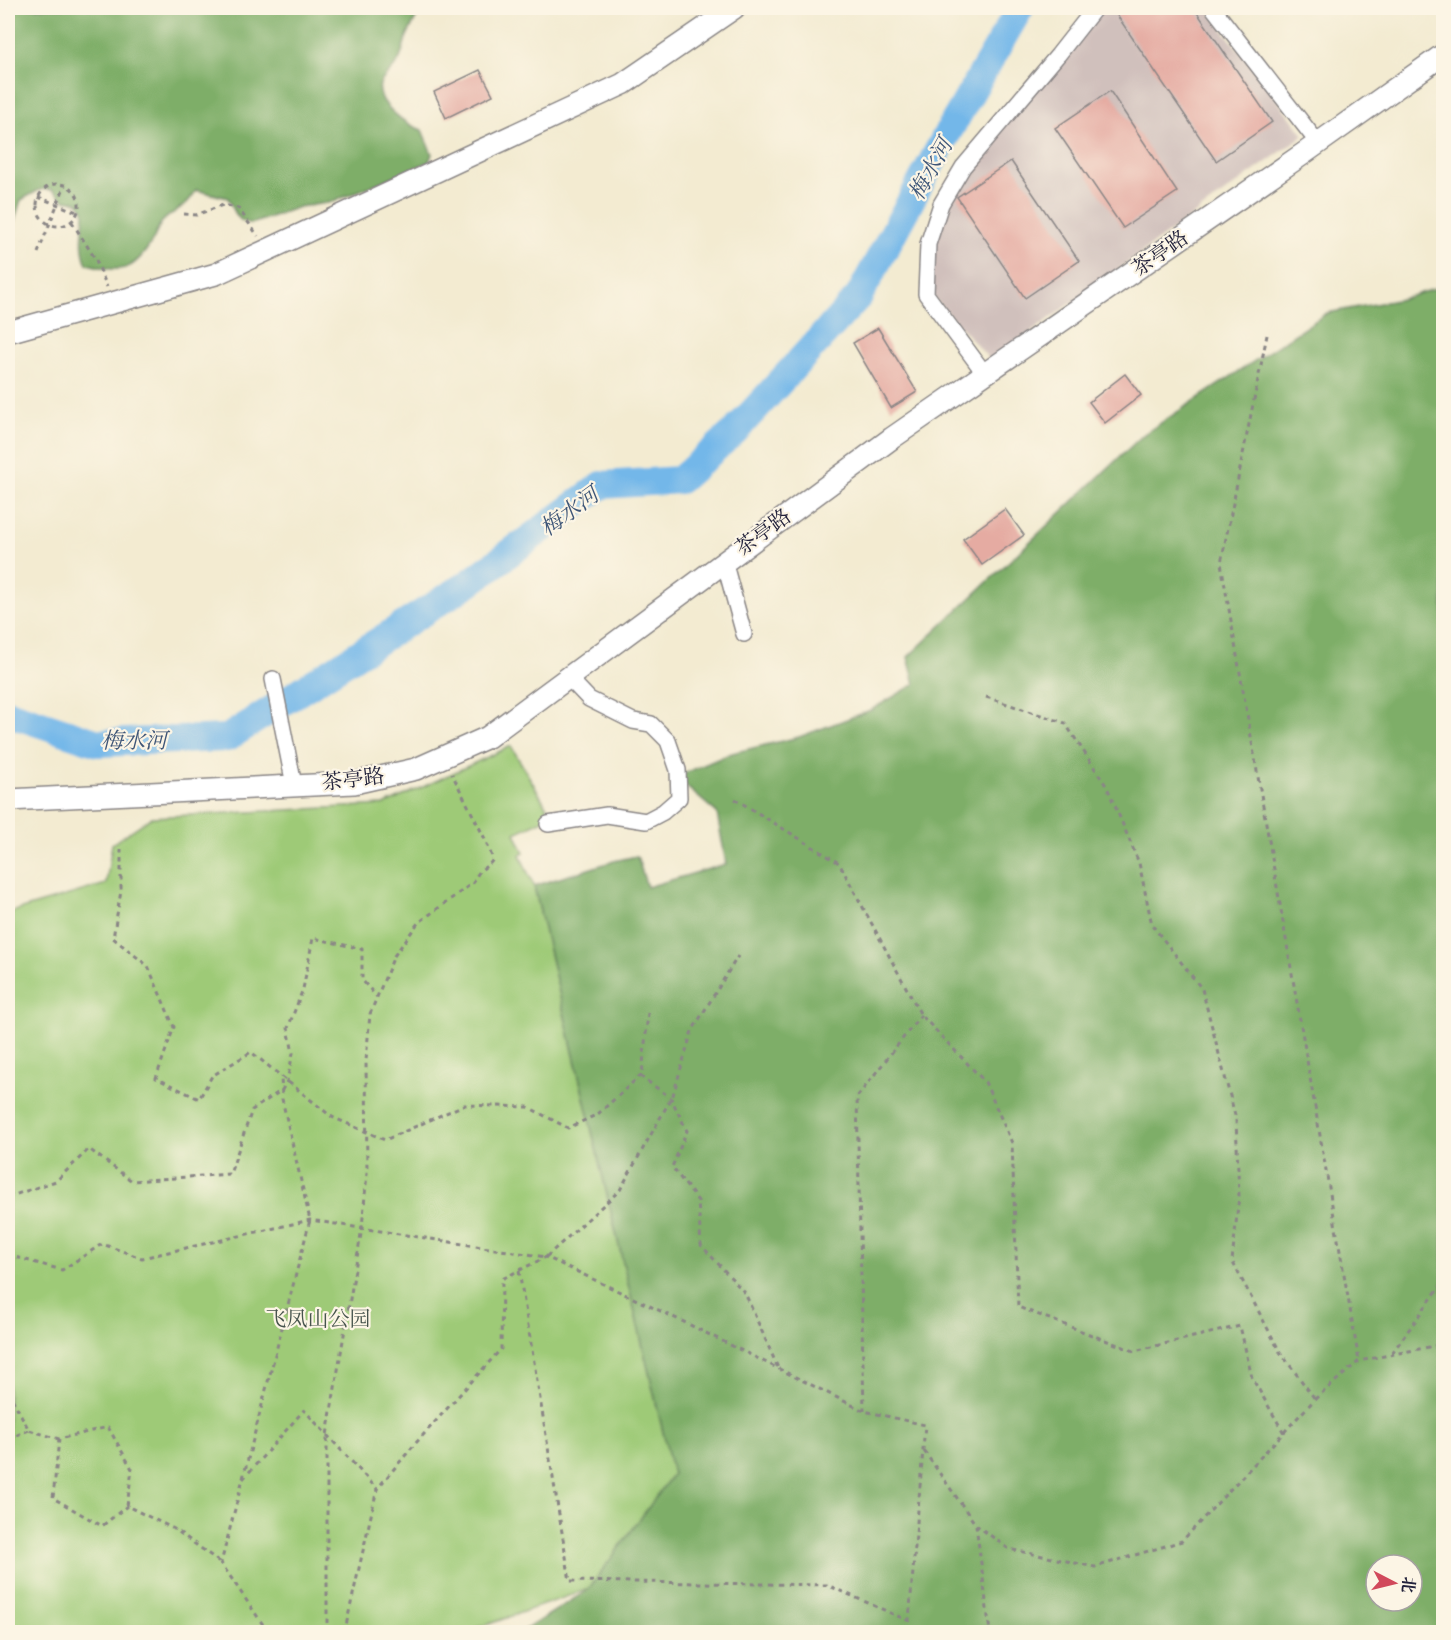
<svg xmlns="http://www.w3.org/2000/svg" width="1451" height="1640" font-family="Vollkorn,'Noto Serif SC',serif">
<rect width="100%" height="100%" fill="#fcf5e5"/>
<filter id="ink" filterUnits="userSpaceOnUse"><feTurbulence type="fractalNoise" baseFrequency=".0167" numOctaves="2"/><feDisplacementMap in="SourceGraphic" scale="12" xChannelSelector="R" yChannelSelector="G"/><feConvolveMatrix kernelMatrix="1 2 1 2 8 2 1 2 1" color-interpolation-filters="sRGB"/></filter>
<filter id="wash" filterUnits="userSpaceOnUse"><feTurbulence type="fractalNoise" baseFrequency=".008" numOctaves="4" result="noise"/><feDisplacementMap in="SourceGraphic" scale="24" xChannelSelector="R" yChannelSelector="G"/><feGaussianBlur stdDeviation="1.35" result="paint"/><feColorMatrix in="noise" values="0 0 0 0 0 0 0 0 0 0 0 0 0 0 0 0 0 1.4 0 .05"/><feComposite in="paint" operator="in"/></filter>
<g filter="url(#wash)">
<rect width="100%" height="100%" fill="#f3ebd1"/>
<path fill="#d0c0bc" d="M1101,8H1206L1304,135L991,361L928,291L931,244L943,210L992,140Z"/>
<path fill="#9eca77" stroke="#607659" stroke-width="1.5" d="M511,746L552,816L515,833L524,853L520,855L534,886L673,1474L600,1585L466,1632H8V913L106,884L112,844L152,817L384,805Z"/>
<path fill="#7eae68" stroke="#506852" stroke-width="1.5" fill-rule="evenodd" d="M8,8H423L420,11C416,19 411,27 407,36C404,43 403,51 400,58C396,68 382,78 380,84C375,104 407,125 422,130L432,154L429,162L337,200L327,203L299,207L254,223C237,225 235,211 228,198L196,190C188,208 174,209 162,222C157,228 156,236 151,243C132,274 120,272 87,264C79,247 84,228 84,210L78,202L64,200L53,190L46,189L39,190L21,200L10,235L8,238Z
M1443,286V1632H521L588,1590L673,1474L534,886L614,861L637,856L647,887L726,864L717,813L675,777L732,753L799,737L871,710L915,684L908,657L1144,434L1327,313L1402,299ZM1376,1565H1412V1601H1376Z"/>
<g fill="none" stroke-linecap="round" stroke-linejoin="round">
<path stroke="#73b7e9" stroke-width="28" d="M8,713L98,743L227,738L469,583L602,485L680,480L735,431L859,296L947,134L1020,8"/>
</g>
<g id="blocks">
<path fill="#e5aba2" d="M1112,8H1194L1272,122L1216,161Z
M480,70L493,95L446,118L434,92Z
M1110,91L1177,192L1123,228L1055,128Z
M1011,161L1079,261L1025,298L957,197Z
M878,328L917,392L891,408L853,343Z
M1125,374L1141,395L1105,423L1089,402Z
M1005,509L1024,535L982,565L963,539Z"/>
</g>
</g>
<g filter="url(#ink)">
<use href="#blocks" fill-opacity="0" stroke="#8a8686" stroke-width="1.5"/>
<g fill="none" stroke-linecap="round" stroke-linejoin="round">
<g stroke="#8a8686" stroke-width="18">
<path id="street" d="M1213,8L1318,143
M985,374L926,294L928,244L941,204L963,167L1058,55L1095,8
M724,561L744,634
M273,679L294,785
M548,824L607,815L646,821L663,812L679,798L678,770L668,741L651,724L633,721L589,699L568,677"/>
</g>
<g stroke="#8a8686" stroke-width="24">
<path id="secondary" d="M8,332L216,274L623,84L734,8
M8,800L354,783L416,769L488,737L892,438L1303,154L1444,54"/>
</g>
<path stroke="#8a8686" stroke-width="3" stroke-dasharray="4.5 4.5" stroke-linecap="butt" d="M37 205a21 21 0 1 1 42 0a21 21 0 1 1-42 0Z
M38,197L77,212
M184,214L196,215L223,205L238,208L258,236
M72,222L96,260L107,287
M38,253L65,185
M1267,335L1221,563L1359,1361
M986,697L1065,723L1107,787L1139,863L1152,925L1202,989L1236,1119L1239,1196L1232,1261L1280,1352L1315,1399
M735,799L839,863L921,1015L985,1082L1012,1143L1018,1307L1134,1351L1240,1326L1252,1378L1284,1433
M121,849V891L113,938L148,966L174,1027L156,1078L199,1099L212,1076L251,1052L332,1117L385,1140L464,1105L528,1107L568,1128L598,1114L642,1074L648,1013
M640,1076L671,1098L687,1131L672,1167L698,1201L701,1245L745,1293L778,1368
M8,1194L14,1195L56,1181L89,1149L132,1181L230,1174L252,1110L282,1090L287,1081L293,1053L288,1028L303,989L313,938L362,949V980L377,997
M8,1255L62,1270L102,1244L142,1258L310,1220L546,1257L620,1190L673,1095L692,1031L738,956
M519,1271L570,1581L827,1585L909,1621
M1392,1353L1444,1281
M8,1391L29,1430L59,1439L108,1427L132,1469L127,1506L176,1530L221,1563
M864,1411L857,1097L921,1015
M8,1439L29,1430
M59,1439L53,1498L102,1526L127,1506
M924,1451L976,1525L1009,1549L1095,1567L1182,1541L1315,1399L1359,1361L1444,1344
M243,1479L304,1410L377,1489
M976,1525L990,1632
M8,1630L12,1632
M268,1632L221,1563L310,1220L282,1099L281,1076
M327,1632V1435L362,1228L367,1173L366,1061L370,1014L394,956L418,923L474,882C480,865 487,870 493,859L484,837L452,774
M344,1632L345,1630L377,1489L415,1444L501,1349L502,1279L546,1257L688,1324L864,1411L925,1425L908,1632
M1437,1632H1444"/>
<use href="#street" stroke="#fff" stroke-width="15"/>
<use href="#secondary" stroke="#fff" stroke-width="21"/>
</g>
</g>
<g text-anchor="middle" stroke-width="4.5" stroke-linejoin="round" paint-order="stroke">
<g font-size="21" fill="#22223b" stroke="#fcf5e5">
<text transform="translate(1160 253) rotate(-35)" y="7">茶亭路</text>
<text transform="translate(763 532) rotate(-36)" y="7">茶亭路</text>
<text transform="translate(353 779) rotate(-7)" y="7">茶亭路</text>
</g>
<g font-size="21" fill="#47544d" stroke="#fcf5e5">
<text x="318" y="1326">飞凤山公园</text>
</g>
<g font-size="22" font-style="italic" fill="#3e5678" stroke="#fcf5e5">
<text transform="translate(930 169) rotate(-61)" y="8">梅水河</text>
<text transform="translate(569 511) rotate(-36)" y="8">梅水河</text>
<text x="134" y="748">梅水河</text>
</g>
</g>
<rect width="1451" height="1640" fill="none" stroke="#fcf5e5" stroke-width="30"/>
<g transform="translate(1394 1583) rotate(97)"><circle r="28" fill="#fcf5e5" stroke="#a5a1a1" stroke-width="1.5"/>
<path d="M0-4.5L10 22L0 15L-10 22Z" fill="#d1495b"/>
<text y="-9" font-size="16" font-weight="bold" text-anchor="middle" fill="#22223b">北</text>
</g>
</svg>
